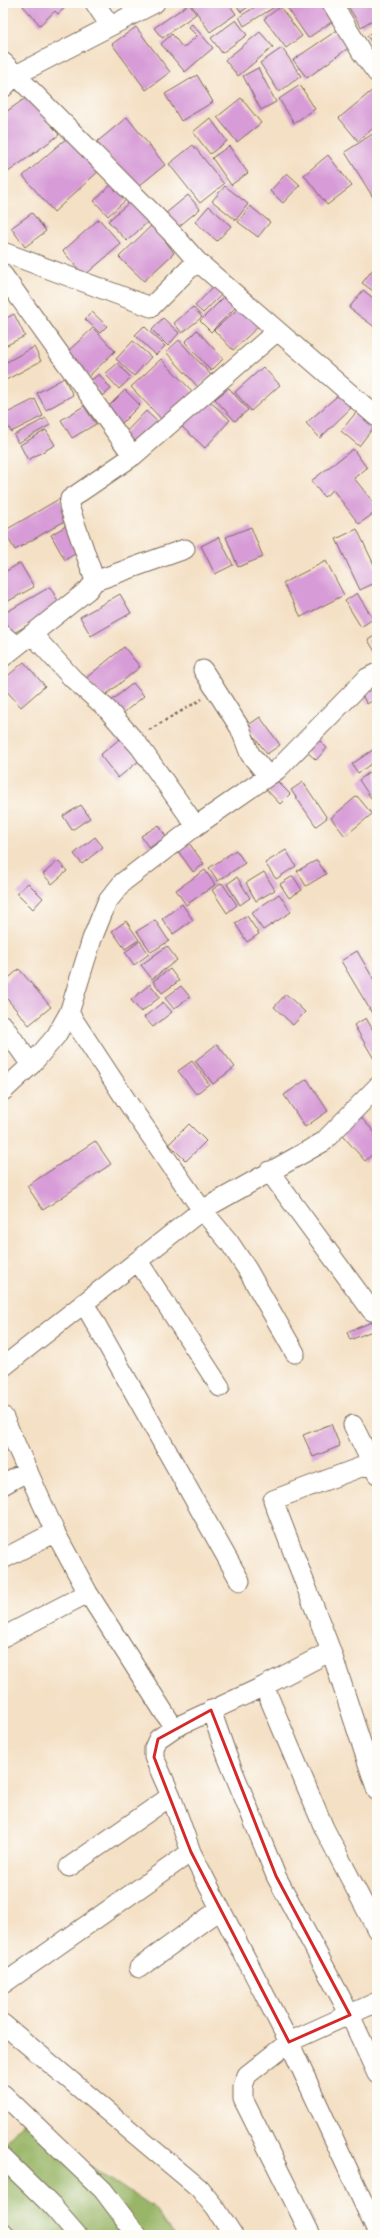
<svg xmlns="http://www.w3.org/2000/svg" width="380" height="2238" font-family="'Shantell Sans',sans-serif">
<rect width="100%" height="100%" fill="#fdfcf7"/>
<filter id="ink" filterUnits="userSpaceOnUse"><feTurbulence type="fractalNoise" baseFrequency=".025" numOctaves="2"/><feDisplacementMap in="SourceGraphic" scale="8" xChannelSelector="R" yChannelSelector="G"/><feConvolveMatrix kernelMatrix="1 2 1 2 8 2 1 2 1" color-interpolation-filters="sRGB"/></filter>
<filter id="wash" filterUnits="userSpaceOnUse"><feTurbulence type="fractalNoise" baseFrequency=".012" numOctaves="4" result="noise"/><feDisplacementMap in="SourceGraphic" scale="16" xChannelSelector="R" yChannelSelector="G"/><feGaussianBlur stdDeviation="0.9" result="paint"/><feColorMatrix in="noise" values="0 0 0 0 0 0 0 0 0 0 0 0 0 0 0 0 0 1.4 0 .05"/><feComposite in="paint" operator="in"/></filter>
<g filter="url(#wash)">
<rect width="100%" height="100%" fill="#f4e0c5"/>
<path fill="#99b668" stroke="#6a7043" d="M24,2122L155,2209L175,2235H3V2144Z"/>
<g id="blocks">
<path fill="#d79bd7" d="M26,3H70L58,14L55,11L40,25L23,6Z
M190,3H228L236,14L210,32Z
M235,3H254L241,12Z
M261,3H274L276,6L244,26L239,17Z
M284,3H321L333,21L308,38Z
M350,3H377V17L361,27L347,5Z
M189,4L196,14L162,38L154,28Z
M280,7L302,36L286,48L264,19Z
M236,20L247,35L222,53L211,38Z
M192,24L213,48L185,72L161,44L172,34L183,48L197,36L188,27Z
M136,27L170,72L146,90L112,44Z
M339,29L351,46L307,78L293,60Z
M377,29V48L367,36Z
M260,32L273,47L238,76L225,60Z
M282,48L301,76L279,92L260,63Z
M258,68L276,102L261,110L243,76Z
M197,75L213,102L181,121L165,94Z
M300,85L315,109L294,123L279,99Z
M374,89L377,93V125L358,141L339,118Z
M30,95L59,135L4,175L3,114Z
M241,98L261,123L237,142L217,117Z
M127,117L165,165L135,189L97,142Z
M210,118L227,141L210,154L193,132Z
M374,133L377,138V197L374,199L345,152Z
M69,136L100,170L54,212L23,176Z
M193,145L224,184L200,203L169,164Z
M229,146L248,173L231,185L212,158Z
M328,155L352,186L327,205L304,175Z
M287,173L300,185L283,203L270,191Z
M114,182L128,198L108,216L94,201Z
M225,186L248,204L236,220L212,201Z
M188,195L200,209L177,228L165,214Z
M132,200L152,218L127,241L108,221Z
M209,206L231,226L217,241L195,222Z
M250,206L270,222L258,237L238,222Z
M32,213L46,231L25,247L11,228Z
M99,219L121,244L84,276L63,251Z
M153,224L174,253L144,281L119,257Z
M377,264V294L362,283Z
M217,283L225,291L203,313L195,306Z
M363,290L377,301L376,328L349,308Z
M227,294L238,305L211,332L200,321Z
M241,306L260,325L233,350L214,330Z
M193,307L202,317L182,333L174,323Z
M92,312L107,326L100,333L85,319Z
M14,314L25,336L3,347V320Z
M163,318L179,333L168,346L152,330Z
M144,326L165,346L156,355L135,335Z
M93,328L115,351L88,377L66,353Z
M197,330L223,359L211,371L185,342Z
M179,340L211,375L198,387L166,352Z
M133,341L151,357L134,376L116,359Z
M34,347L41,361L4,381L3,364Z
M161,359L196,395L166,424L131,387Z
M118,363L131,378L119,389L105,374Z
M263,367L280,385L251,411L235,392Z
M99,374L111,389L103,396L90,381Z
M64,378L73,395L46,410L37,393Z
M229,388L248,410L235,421L215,399Z
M125,390L140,405L120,425L105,410Z
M341,393L355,404L320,438L306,423Z
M204,396L230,420L205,448L179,424Z
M35,399L43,416L11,432L3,415Z
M84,406L96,424L72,438L61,420Z
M358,410L376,424L359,446L341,431Z
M146,411L160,424L134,450L121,437Z
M46,418L50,425L18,443L14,435Z
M46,430L55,445L28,460L20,445Z
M353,449L367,468L354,478L377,507V511L359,524L333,490L324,497L311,481Z
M59,499L70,518L15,550L4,531Z
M69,524L83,549L65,560L51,535Z
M251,527L263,557L238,567L226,537Z
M357,529L377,571V582L360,590L336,539Z
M219,537L233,565L215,574L201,546Z
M326,561L344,595L301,617L283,583Z
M20,563L34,587L3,604V573Z
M50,587L61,606L12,634L3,618V614Z
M357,593L373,619L361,627L345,601Z
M120,594L131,613L91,636L80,617Z
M377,634V655L368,640Z
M124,647L140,667L102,698L86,678Z
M24,662L45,686L21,707L3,687V680Z
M133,683L144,696L121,715L110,702Z
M377,686V698L367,704L362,695Z
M260,717L280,745L267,754L247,726Z
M122,737L140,760L118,778L100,755Z
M316,737L327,748L316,760L305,750Z
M377,747V760L358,773L352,764Z
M377,767V794L371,798L359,780Z
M273,777L290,794L280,804L263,786Z
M303,782L327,818L316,826L291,790Z
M357,796L372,814L345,836L331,818Z
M81,805L90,818L72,830L63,816Z
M159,825L166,837L149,848L141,836Z
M95,837L103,847L82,864L74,854Z
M189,843L204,864L193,872L178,851Z
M236,850L245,863L218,881L209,868Z
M286,850L296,866L276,879L265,863Z
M317,860L326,874L306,886L297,871Z
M58,861L67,871L52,884L43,874Z
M205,870L215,885L186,905L176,890Z
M264,872L275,890L256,901L246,883Z
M293,876L302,890L289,898L280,884Z
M237,877L250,898L240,905L227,884Z
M28,883L43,898L33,909L17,893Z
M222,883L237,905L227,913L212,890Z
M279,894L291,912L263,930L251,913Z
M182,904L193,920L173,934L162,919Z
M247,916L259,934L247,942L235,923Z
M155,920L169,941L151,952L137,931Z
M126,921L139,940L125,949L112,931Z
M140,941L149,954L134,965L125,952Z
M167,946L177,960L152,979L141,965Z
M357,951L377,985V1010L372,1013L341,961Z
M19,969L51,1007L29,1025L3,994V983Z
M170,969L179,981L162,993L153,981Z
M150,984L160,997L141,1012L131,1000Z
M181,986L190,997L174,1009L165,998Z
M286,994L305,1012L293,1025L274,1007Z
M163,1002L172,1012L153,1027L144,1017Z
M366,1018L377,1037V1064L354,1025Z
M217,1044L235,1067L213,1084L195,1061Z
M192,1061L209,1084L196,1094L178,1071Z
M307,1079L328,1111L305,1127L284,1095Z
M356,1112L377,1135V1150L365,1161L337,1129Z
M189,1124L206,1141L186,1161L169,1144Z
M95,1141L111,1164L43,1210L27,1186Z
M377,1320V1329L350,1340L347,1332Z
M331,1424L340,1446L313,1457L303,1435Z"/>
</g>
</g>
<g filter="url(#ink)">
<use href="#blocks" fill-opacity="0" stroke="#7c6a58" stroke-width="1"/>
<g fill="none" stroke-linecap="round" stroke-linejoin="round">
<g stroke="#7c6a58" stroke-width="21">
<path id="minor" d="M95,3L110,26
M332,3L362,53L377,73
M3,62L174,235L197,261L377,417
M3,88L16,75L155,3
M3,252L151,307L197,261
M3,275L133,456
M95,581L185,549
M32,634L73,679L107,709L140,747L196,826
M3,635L16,646
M3,657L88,590L95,581L69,506L70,499L133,456L277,331
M203,670L240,728L250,754L268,776
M69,1013L130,1106L202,1210L229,1242L247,1269L295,1353
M3,1025L31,1065
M3,1091L31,1065L56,1036L69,1013L92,939L107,902L123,882L196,826L277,770L367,678L377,673
M269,1171L372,1311
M138,1261L220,1387
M84,1303L240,1581
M3,1367L202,1210L323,1142L377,1087
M3,1416L55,1532L88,1593L174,1728
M353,1425L377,1474
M377,1461L273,1500L331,1651L377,1791
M3,1485L28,1471
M3,1559L55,1532
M3,1637L88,1593
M331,1651L264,1686L174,1728L158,1739L154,1748V1757L171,1796L191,1852L289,2042L377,2232
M264,1686L324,1828L377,1930
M211,1710L227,1756L276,1876L350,2015L377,2074
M69,1867L171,1796
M139,1968L220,1909
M3,1984L191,1852
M3,2024L199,2188L216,2209L233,2235
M3,2094L103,2190L137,2235
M3,2158L52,2206L77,2235
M3,2232L5,2235
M311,2235L243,2099V2086L247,2075L289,2042L377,2002"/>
</g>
<path stroke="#7c6a58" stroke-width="2.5" stroke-dasharray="3 3" stroke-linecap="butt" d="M149,730L202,699"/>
<use href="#minor" stroke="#fff" stroke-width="19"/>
</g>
</g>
<path fill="none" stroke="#d62828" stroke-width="3" stroke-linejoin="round" d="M211,1710L276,1876L350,2015L289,2042L191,1852L154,1757L158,1739Z"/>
<rect width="380" height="2238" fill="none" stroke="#fdfcf7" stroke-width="16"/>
</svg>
